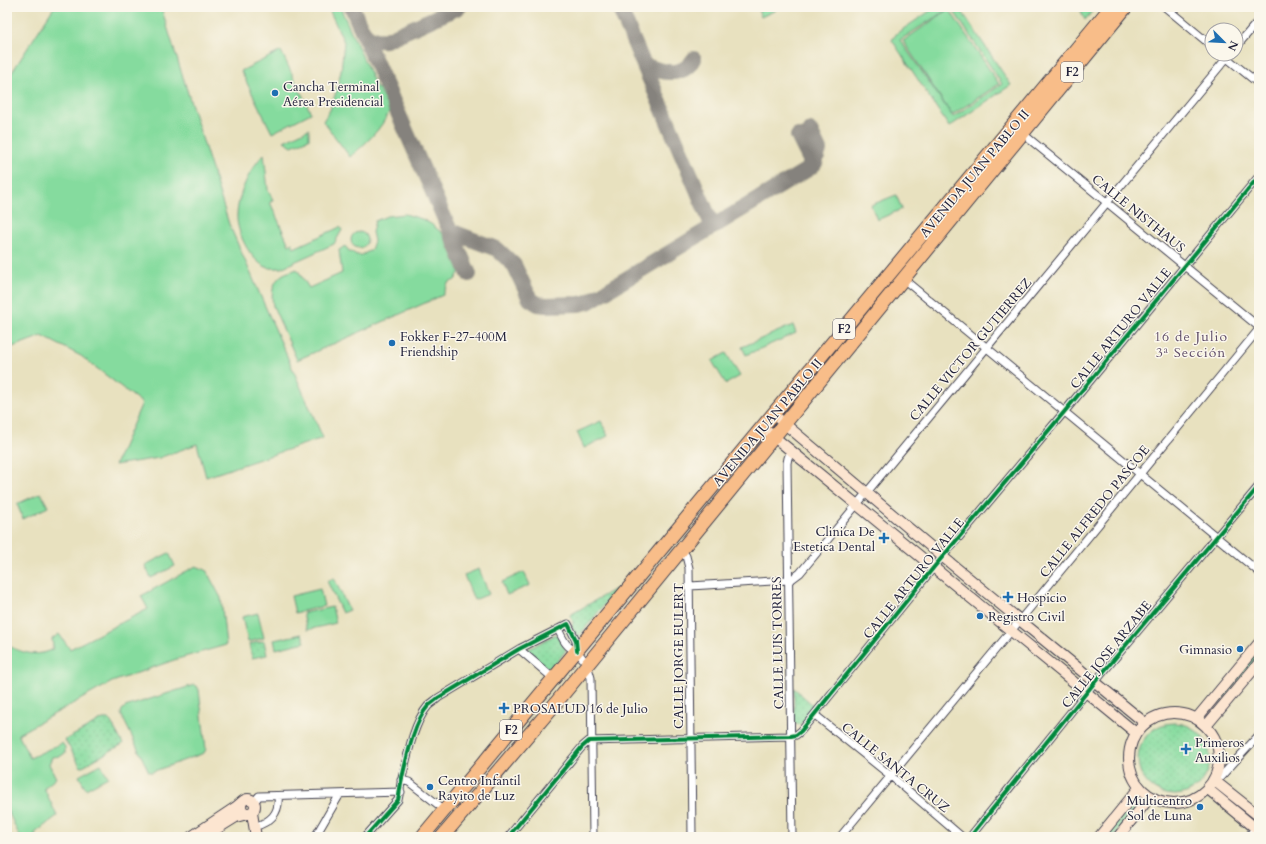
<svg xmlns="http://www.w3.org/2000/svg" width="1266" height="844" font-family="Cardo,serif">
<defs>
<pattern id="park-dots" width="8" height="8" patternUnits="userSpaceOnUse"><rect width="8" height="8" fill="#85db9e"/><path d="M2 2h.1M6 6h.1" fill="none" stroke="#73bc89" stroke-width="1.8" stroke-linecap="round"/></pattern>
</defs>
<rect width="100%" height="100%" fill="#fbf7ec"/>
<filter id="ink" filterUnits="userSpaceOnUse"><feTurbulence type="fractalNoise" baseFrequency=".025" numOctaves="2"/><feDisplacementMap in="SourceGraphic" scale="8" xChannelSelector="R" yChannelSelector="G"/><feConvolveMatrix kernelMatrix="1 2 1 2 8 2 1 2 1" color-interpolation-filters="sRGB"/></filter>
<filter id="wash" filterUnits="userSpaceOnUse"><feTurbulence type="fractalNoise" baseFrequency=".012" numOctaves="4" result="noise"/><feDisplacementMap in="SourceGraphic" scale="16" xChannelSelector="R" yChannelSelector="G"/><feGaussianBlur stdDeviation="0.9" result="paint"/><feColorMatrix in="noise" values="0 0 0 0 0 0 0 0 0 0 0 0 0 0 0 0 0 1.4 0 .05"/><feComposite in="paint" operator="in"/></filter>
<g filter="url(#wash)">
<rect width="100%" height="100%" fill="#e8e1bf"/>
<path fill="#85db9e" stroke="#547e6c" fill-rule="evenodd" d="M54,7H161L229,224L323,438L206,477L197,444L159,458L115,465L142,403L81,356L42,336L7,349V80Z
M328,7H340L377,89L380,88L390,110C381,130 366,143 350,157L323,121L330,110L336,92L341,71L344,42Z
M757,7H774L776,10L761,17Z
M936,7H959L1011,85L949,127L892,40L897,33ZM951,7L1002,84L953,117L900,40Z
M1079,7H1096L1085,20Z
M949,9L999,84L952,115L903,41Z
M281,51L311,113L272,133L241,71Z
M309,129V139L292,146L284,141Z
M264,154L268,190L273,200L270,202L289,245L292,243L294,248L340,227L342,230L334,244L281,268C276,268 271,269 266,267C250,260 236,232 237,215C238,194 249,170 264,154Z
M896,195L902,209L877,220L871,205Z
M405,214L422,219L431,224L446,236L460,266L459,273L455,280L448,283L443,295L297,360L273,306C271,295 272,282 282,275C286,272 293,271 297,269L309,288L342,273L339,250L345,246L348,250L357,255H362L371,250L374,241L372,232L375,221L387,216Z
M351 240a8 8 0 1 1 16 0a8 8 0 1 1-16 0Z
M793,325L796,333L746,355L742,347Z
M726,353L740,376L726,384L712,361Z
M601,421L608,436L584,448L577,432Z
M41,493L48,507L23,519L17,504Z
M169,553L175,566L151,578L145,565Z
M196,566L206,570L221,598L226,645L174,660L112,682L18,734L30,758L62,743L65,747V753L61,756L52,757L49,764L56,778L44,788L57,816L35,833L36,837H20L7,809V645C22,653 36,657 52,650L53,645L52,639L59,634L70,649L148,609L141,596Z
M479,569L489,594L474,600L464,575Z
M524,572L530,585L507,595L502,582Z
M334,578L349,610L342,613L327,581Z
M320,589L324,606L295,613L291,596Z
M332,607L336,623L307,630L303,613Z
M258,613L264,638L248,642L242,617Z
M302,634L305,642L276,649L274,640Z
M194,685L197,686L199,690L206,749L204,753L152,772H149L121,714L122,710L125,707Z
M101,764L108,777L86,789L79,776Z"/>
<path fill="url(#park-dots)" stroke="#547e6c" d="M615,589L616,590L579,636H577L572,627L573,622L570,615Z
M556,634L566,650L550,671L527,650Z
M264,641L267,655L252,658L249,644Z
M1259,645V656L1220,704L1215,702Z
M794,688L815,707L800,725L795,724L794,721Z
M103,719H108L111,722L123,744L81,767L65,740Z
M1138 759a36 36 0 1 1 72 0a36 36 0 1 1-72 0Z
M1135,802L1137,803V808L1113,837H1104L1132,803Z"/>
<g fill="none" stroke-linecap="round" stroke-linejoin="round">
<path stroke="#85827d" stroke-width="16" d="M352,7C359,24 363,43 386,40L459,7
M619,7L713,227
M362,31L469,274
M644,65C661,72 682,79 694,59
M798,136L809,158L810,168
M450,231L497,249L514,265L530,299L538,304L546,305L579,304L588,302L810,168L815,163L819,150L810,131"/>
</g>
</g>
<g filter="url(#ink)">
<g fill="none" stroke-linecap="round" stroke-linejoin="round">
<g stroke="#403f4f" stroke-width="9">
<path id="street" d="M1165,7L1212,46
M1236,47L1259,20
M1222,54L1259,84
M1022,133L1259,327
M902,278L1259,572
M791,450L788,458L787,463L792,837
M681,549L686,556L689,568L692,837
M690,586L788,580L792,579L800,573L1230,54
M558,629C563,639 566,648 577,651
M519,649L554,679
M577,651L587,664L591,678L593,837
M815,715L891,776L962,837
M401,780L409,782L445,810
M1216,782L1259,735
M254,802L259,796L401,792
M254,827C270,822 280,814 278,796
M315,837L340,794
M365,837L398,800C400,792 400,786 402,778C407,757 414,722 428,706C431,703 435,701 438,698L519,649L568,624L576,640L577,650
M508,837L582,747L589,741L791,736L796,735L801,731L934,567L1065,411L1259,176
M840,837L1011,631L1259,329
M970,837L1095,682L1259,486
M1248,837L1259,824"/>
</g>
<g stroke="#403f4f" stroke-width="12">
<path id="secondary" d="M773,414L943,557L1145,723
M762,427L1136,733
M1129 758a45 45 0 1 1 90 0a45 45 0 1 1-90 0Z
M1197,718L1259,643
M1206,726L1259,663
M1214,779L1216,782L1259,816
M1208,789L1259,831
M241 806a7 7 0 1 1 14 0a7 7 0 1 1-14 0Z
M252,813L256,837
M191,837L236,807L243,801
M204,837L236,817L247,814
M1099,837L1139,788
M1118,837L1150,797"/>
</g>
<g stroke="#403f4f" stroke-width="15">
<path id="highway" d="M422,837L1111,7
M442,837L555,704L1126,7"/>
</g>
<use href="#street" stroke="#fff" stroke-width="7"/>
<use href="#secondary" stroke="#fce5d0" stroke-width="10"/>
<use href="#highway" stroke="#f8bd89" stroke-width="13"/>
<g stroke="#fbf7ec" stroke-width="6">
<path id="cycleway" d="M365,837L398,800C400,792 400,786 402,778C407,757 414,722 428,706C431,703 435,701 438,698L519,649L568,624L576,640L577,651
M508,837L582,747L589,741L791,736L796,735L801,731L934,567L1065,411L1259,176
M970,837L1095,682L1259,486"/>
</g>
<use href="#cycleway" stroke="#00873e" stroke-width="4"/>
</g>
</g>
<g fill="#1f6fb2" stroke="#fbf7ec" stroke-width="1.5">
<circle cx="275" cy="93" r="4"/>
<circle cx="392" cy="343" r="4"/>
<path d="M882 532h4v4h4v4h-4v4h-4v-4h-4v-4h4z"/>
<path d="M1006 591h4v4h4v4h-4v4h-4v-4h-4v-4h4z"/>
<circle cx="980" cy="616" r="4"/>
<circle cx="1240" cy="649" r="4"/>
<path d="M502 702h4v4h4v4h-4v4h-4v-4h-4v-4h4z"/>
<path d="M1184 743h4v4h4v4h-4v4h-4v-4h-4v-4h4z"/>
<circle cx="430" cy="787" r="4"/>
<circle cx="1200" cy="807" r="4"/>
</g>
<g text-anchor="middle" stroke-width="3" stroke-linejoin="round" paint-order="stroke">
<g fill="#fbf7ec" stroke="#636270" stroke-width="1">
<rect x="1061" y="62" width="22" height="20" rx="3"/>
<rect x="833" y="319" width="22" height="20" rx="3"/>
<rect x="500" y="720" width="22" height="20" rx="3"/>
</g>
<g font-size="12" font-weight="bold" fill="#22223b">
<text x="1072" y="76">F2</text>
<text x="844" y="333">F2</text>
<text x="511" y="734">F2</text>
</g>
<g font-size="13" fill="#22223b" stroke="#fbf7ec" text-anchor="start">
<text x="283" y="91">Cancha Terminal<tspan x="283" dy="15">Aérea Presidencial</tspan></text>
<text x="400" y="341">Fokker F-27-400M<tspan x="400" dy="15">Friendship</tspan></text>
<text x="875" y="536" text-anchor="end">Clinica De<tspan x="875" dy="15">Estetica Dental</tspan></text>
<text x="1017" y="602">Hospicio</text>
<text x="988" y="621">Registro Civil</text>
<text x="1232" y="654" text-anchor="end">Gimnasio</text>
<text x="513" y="713">PROSALUD 16 de Julio</text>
<text x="1195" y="747">Primeros<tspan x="1195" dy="15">Auxilios</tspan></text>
<text x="438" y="785">Centro Infantil<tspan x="438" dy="15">Rayito de Luz</tspan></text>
<text x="1192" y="805" text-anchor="end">Multicentro<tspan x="1192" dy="15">Sol de Luna</tspan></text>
</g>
<g font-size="13" fill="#22223b" stroke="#fbf7ec">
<text transform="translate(974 173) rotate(-50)" y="5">AVENIDA JUAN PABLO II</text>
<text transform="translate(1139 213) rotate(39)" y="5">CALLE NISTHAUS</text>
<text transform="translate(1120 328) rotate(-51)" y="5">CALLE ARTURO VALLE</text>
<text transform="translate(970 349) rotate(-50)" y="5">CALLE VICTOR GUTIERREZ</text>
<text transform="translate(767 422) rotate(-50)" y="5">AVENIDA JUAN PABLO II</text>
<text transform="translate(1094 511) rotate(-51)" y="5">CALLE ALFREDO PASCOE</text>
<text transform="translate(913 578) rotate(-51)" y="5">CALLE ARTURO VALLE</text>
<text transform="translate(777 643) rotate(-91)" y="5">CALLE LUIS TORRES</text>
<text transform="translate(1106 654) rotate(-51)" y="5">CALLE JOSE ARZABE</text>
<text transform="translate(678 656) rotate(-90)" y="5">CALLE JORGE EULERT</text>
<text transform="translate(896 767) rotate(39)" y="5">CALLE SANTA CRUZ</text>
</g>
<g font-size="14" letter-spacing="1" fill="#5f4d68" stroke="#fbf7ec">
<text x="1191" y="341">16 de Julio<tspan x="1191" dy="16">3ª Sección</tspan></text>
</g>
</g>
<rect width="1266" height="844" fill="none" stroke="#fbf7ec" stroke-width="24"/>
<g transform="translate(1224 42) rotate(114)"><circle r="19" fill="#fbf7ec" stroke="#a4a2a5"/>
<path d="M0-3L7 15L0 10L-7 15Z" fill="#1f6fb2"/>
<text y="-6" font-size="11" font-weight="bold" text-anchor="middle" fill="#22223b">N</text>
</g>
</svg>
